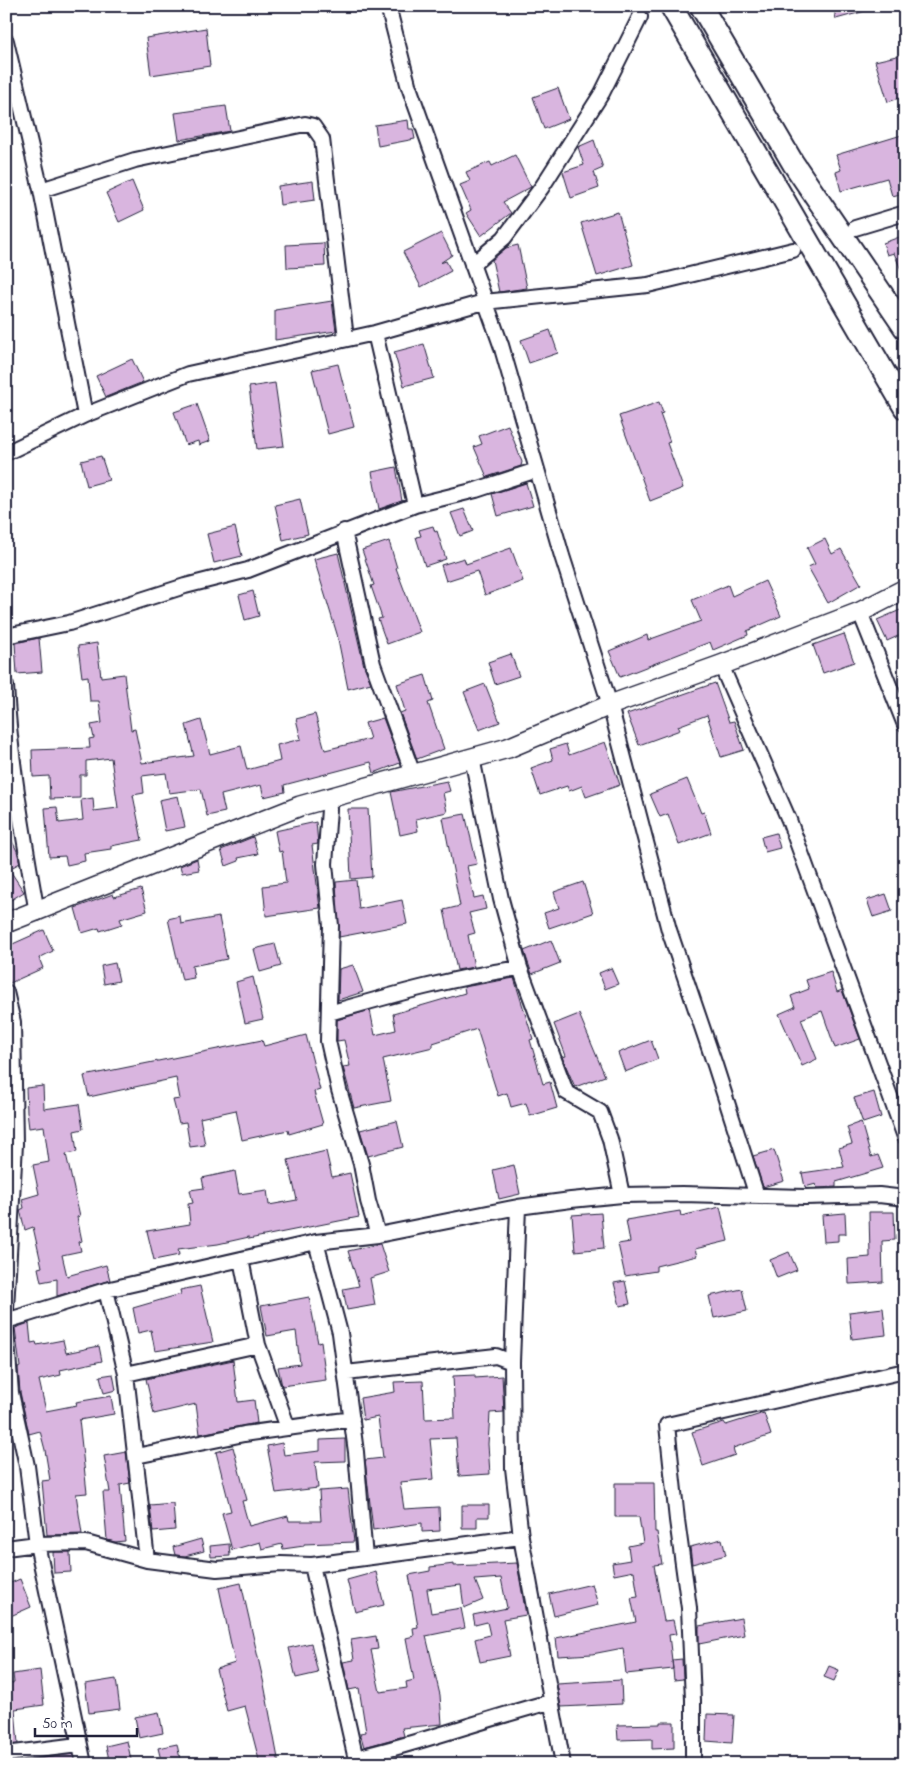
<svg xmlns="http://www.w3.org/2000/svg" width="911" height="1770" font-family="'Indie Flower',sans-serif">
<rect width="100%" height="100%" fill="#fff"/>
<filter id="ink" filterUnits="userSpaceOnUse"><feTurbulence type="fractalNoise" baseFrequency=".02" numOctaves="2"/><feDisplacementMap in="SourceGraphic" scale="10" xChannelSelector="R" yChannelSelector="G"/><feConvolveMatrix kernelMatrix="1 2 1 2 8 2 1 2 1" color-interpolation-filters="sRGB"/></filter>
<g filter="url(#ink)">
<path fill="#d9b5df" stroke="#22223b" d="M833,6H869V10L836,19Z
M206,28L210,66L151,75L146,38Z
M905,54V96L888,102L875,61Z
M558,88L569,119L544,129L533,97Z
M226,106L230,131L179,140L175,113Z
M408,120L409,129H413L415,139L378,146L375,125Z
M905,134V193L892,196L887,178L841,191L836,172L841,170L836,155Z
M594,140L603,168L594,172L599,188L571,198L563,172L584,165L578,147Z
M515,155L531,187L503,202L511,213L481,236L466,213L471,210L460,185L470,181L466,172L490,162L492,166Z
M132,181L144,210L119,222L106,193Z
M313,181L315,200L280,205L278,186Z
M618,212L633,265L597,276L581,223Z
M441,233L452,255L440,263L446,261L451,271L421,287L403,252Z
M905,235V277H904L894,253L887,255L883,243Z
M324,243L325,266L287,268L286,245Z
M518,245L527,288L499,292L492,260L506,248Z
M332,301L336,331L275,340V310Z
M550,330L558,353L529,363L521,340Z
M424,344L434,378L404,386L394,352Z
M132,359L143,382L106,397L96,376Z
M338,364L354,427L328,434L312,370Z
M275,383L284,446L257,449L249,387Z
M659,402L663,413L660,414L670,442L667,443L683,488L650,501L619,416Z
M197,404L210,441L199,445L198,441L186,445L174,412Z
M508,425L522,462L521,466L487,477L474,447L482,444L479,436Z
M101,456L109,480L87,486L81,461Z
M396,467L402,501L379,509L372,472Z
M526,483L533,506L498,516L492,494Z
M300,499L308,534L283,540L275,505Z
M464,509L473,531L460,536L451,513Z
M433,526L435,532L437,531L446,559L425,566L416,537L421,536L419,530Z
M235,527L242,556L214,563L207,534Z
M825,539L832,554L841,549L861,584L828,603L808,567L815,564L807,548Z
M389,541L397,568H396L420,632L387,644L378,619L382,618L371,586L374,585L362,550Z
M511,548L523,581L485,595L477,571L446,581L441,565L464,558L466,564Z
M338,553L364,666L371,683L348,689L337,634L314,559Z
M765,581L781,616L747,631L748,635L713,650L710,642L620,677L609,651L647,635L648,640L701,621L692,600L728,585L732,596Z
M253,591L259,616L245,620L239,595Z
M905,608V633L887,641L877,620Z
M844,634L854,662L823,673L813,645Z
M39,638L42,672L17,674L15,643Z
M97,643L101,677L124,674L131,730L135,729L142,763L194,756L186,725L201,720L210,754L241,746L247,770L280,761L277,745L301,739L296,719L315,714L325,750L370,739L365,723L383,718L400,763L374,773L371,762L284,785L285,792L264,797L261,785L221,795L225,812L207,816L201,789L169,793L166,773L142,776L144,793L133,795L142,840L111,846V849L84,853L85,861L67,865L65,856L49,857L45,808L57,807L59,823L83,820L81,800L93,798L94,811L118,808L111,758L86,761V775H80V798L50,799L49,776L33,777L32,750L90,748L89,739L94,738L91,725L102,723L99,701H90L88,676L82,677L78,646Z
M511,654L519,676L495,684L488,662Z
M425,675L433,701L428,703L444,749L417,759L400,713L405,711L397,684Z
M715,683L729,722L734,721L744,750L721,757L707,715L678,726L680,730L639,745L627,714Z
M485,684L500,722L479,730L464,692Z
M605,742L620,785L586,797L582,786L569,791L567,786L540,795L531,768L553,760L550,749L566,744L569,755Z
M687,779L701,813L704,812L711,833L679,845L668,814L660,817L650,794Z
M447,781L450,791L443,793L447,812L416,819L418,831L400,835L391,792Z
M178,796L185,827L165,831L159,800Z
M348,809H368L372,877L351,879Z
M465,814L477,864L467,866L474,898L483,896L486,909L469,913L475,933L468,935L474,967L457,970L444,910L460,906L443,818Z
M316,822L318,844L312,845L320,908L266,916L263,886L286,883L282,851L279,852L275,831Z
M6,829L17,851L20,863L9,869L24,892L6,903Z
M776,833L780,848L765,852L761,837Z
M253,837L258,854L238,858L239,861L226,866L221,850Z
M197,859L199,870L182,873L180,866Z
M356,880L359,909L402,900L407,924L339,937L336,882Z
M583,882L593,913L549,928L544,913L559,908L554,892Z
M141,889L147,911L120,919L122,924L100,931L99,928L82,933L75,908L113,894L114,897Z
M886,894L892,911L873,917L867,900Z
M180,916L181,924L219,917L227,959L192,966L194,978L182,980L168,919Z
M44,930L53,951L39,958L43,968L10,983L6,973V947Z
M551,940L560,963L532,974L524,951Z
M275,944L281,966L260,972L254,949Z
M115,963L119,981L104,984L101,966Z
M353,965L363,992L338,1000L339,969Z
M611,968L618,984L605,989L599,973Z
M831,972L837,992L842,990L860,1039L835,1048L822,1011L801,1019L817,1059L802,1066L779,1014L795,1007L791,996L809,989L806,980Z
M253,977L263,1019L245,1023L236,982Z
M514,978L533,1039L530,1040L543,1084L550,1082L557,1108L530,1116L526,1103L511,1107L507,1093L498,1096L477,1029L433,1043V1047L383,1059L391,1101L354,1108L343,1067L350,1066L344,1040L337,1041V1020L370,1010L375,1035L396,1030L393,1014L465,993L464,987Z
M579,1014L605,1076L575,1087L562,1057L566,1056L554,1024Z
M306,1035L320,1090L314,1092L323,1124L289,1134L288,1130L242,1140L236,1110L200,1118L205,1145L190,1147L186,1122L179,1123L173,1100L180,1099L176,1078L89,1097L84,1076L262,1040L264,1046Z
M651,1040L658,1059L625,1072L618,1053Z
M43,1086L44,1109L79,1104L83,1129L74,1131L77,1152L66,1154L80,1216L77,1217L82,1241L79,1242L81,1251L62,1255L67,1276L106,1265L110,1280L57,1296V1279L41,1282L38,1268L42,1267L33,1227L25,1230L20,1210L24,1208L22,1199L39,1194L33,1165L49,1162L44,1126L29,1128L27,1112L26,1088Z
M874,1092L881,1117L863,1123L854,1098Z
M397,1121L403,1147L368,1156L360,1130Z
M861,1122L871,1157L878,1155L883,1168L836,1182V1187L817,1188L816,1184L805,1187L802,1173L844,1167L839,1148L852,1144L847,1127Z
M774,1150L784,1181L763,1187L753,1156Z
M326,1151L332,1177L350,1173L359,1217L249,1239V1237L218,1244L178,1249L179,1255L154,1260L147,1231L190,1224L188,1204L193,1203L190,1190L204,1188L202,1178L235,1171L239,1194L267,1190L269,1205L297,1200L288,1160Z
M514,1165L520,1194L499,1199L493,1170Z
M720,1207L728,1241L695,1249L697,1256L656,1266V1271L625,1276L618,1244L630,1242L626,1220L680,1211L681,1216Z
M869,1212H894L895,1240L882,1241L883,1282L849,1284L848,1259L870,1257Z
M601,1213L604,1248L575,1251L572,1215Z
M845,1213L846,1234H838V1241L824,1242L822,1215Z
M380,1244L389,1272L370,1278L375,1305L347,1310L343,1289L359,1286L348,1251Z
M789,1252L797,1270L777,1278L770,1260Z
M625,1281L630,1304L620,1306L614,1283Z
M200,1286L213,1342L155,1351L151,1330L138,1333L133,1308L181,1294L180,1290Z
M742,1289L747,1311L714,1318L709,1296Z
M309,1297L318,1343L321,1342L326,1380L282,1386L278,1367L300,1364L296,1331L267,1336L261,1306Z
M883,1308L886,1335L852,1339L849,1312Z
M29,1323L31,1343L36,1342L37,1345L63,1340L66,1353L99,1346L102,1361L60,1370L61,1375L39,1380L46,1411L77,1405L76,1402L111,1396L114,1414L79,1420L87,1493L76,1494L82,1534L47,1535L42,1481L50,1480L45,1450L40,1431L29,1434L20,1392L18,1368L20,1367L15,1328Z
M233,1360L238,1402L254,1400L257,1423L200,1434L196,1404L154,1414L146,1379Z
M113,1374L116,1390L104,1393L100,1376Z
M475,1375V1378L502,1376L504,1412L490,1413L488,1444L490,1474L459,1476L456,1438L430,1439L434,1479L400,1482L404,1509L439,1507L440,1531L422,1532V1523L373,1530L365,1460L383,1458L378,1417L363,1420L360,1398L395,1392L394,1382L423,1381L425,1419L455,1418L453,1376Z
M764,1413L771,1435L733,1448L735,1455L703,1466L692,1432L724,1422L726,1425Z
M345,1439V1461L315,1462L318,1488L276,1493L267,1446L282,1443L284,1455L320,1451V1440Z
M233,1447L247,1500L242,1501L249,1526L288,1516L289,1521H321L319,1491L348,1489L354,1542L304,1544V1546L283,1549L282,1544L262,1549L260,1542L232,1550L222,1513L231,1511L216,1452Z
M126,1452L130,1483L120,1485L125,1541L115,1542L107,1540L103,1492H110L104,1456Z
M615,1483H654L655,1532H657L662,1564L654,1565L664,1621L673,1620L676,1634L669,1635L673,1669L626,1674L623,1648L592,1654L558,1656L556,1638L636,1622L631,1598L638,1597L634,1571L614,1575L612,1563L630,1560L628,1546L643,1543L639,1517H615Z
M173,1503L175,1530L153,1532L150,1505Z
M462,1505H489V1517H477V1528H462Z
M201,1539L204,1551L185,1556L175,1555L173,1547Z
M722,1539L726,1555L692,1564L690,1547Z
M229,1544L230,1556L211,1557L210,1546Z
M53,1552H70L71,1572L54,1573Z
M517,1563L526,1615L503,1619L510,1656L480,1662L475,1639L490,1635L487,1622L475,1625L473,1615L507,1608L501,1578L475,1580L483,1600L464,1608L461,1585L427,1589L431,1613L461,1608L465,1628L426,1636L440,1695L442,1724L402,1728L404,1736L364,1747L360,1733L366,1732L359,1688L349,1690L343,1662L354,1660L351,1640L376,1636L378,1649L371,1650L380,1692L407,1688L406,1682L414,1680L406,1638L414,1636L413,1628L418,1627L409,1575L430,1571V1567L454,1564V1566Z
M376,1572L384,1605L355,1612L347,1580Z
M20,1579L31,1607L6,1618V1585Z
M241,1583L264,1684L279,1764H260L245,1706L227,1711L216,1669L235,1663L219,1588Z
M592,1584L598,1605L554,1616L549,1594Z
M741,1618L744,1635L699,1644V1626Z
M311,1643L318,1673L296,1678L289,1648Z
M682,1659L683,1679L674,1680L672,1660Z
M829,1666L839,1670L834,1681L824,1677Z
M40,1670L44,1705L15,1709L18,1744L6,1745V1684L14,1683L13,1674Z
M116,1679L120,1709L89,1713L85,1684Z
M621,1680L622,1704L561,1707L557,1684Z
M159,1712L163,1733L139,1738L135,1717Z
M707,1714L734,1715L732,1743L706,1741Z
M660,1722H674V1748L652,1749V1739L618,1740L617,1725L660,1724Z
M127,1741L132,1764H110L106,1746Z
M177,1744L181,1764H162L158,1748Z
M73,1754L75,1764H32L31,1760Z"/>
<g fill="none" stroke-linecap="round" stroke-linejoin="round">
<g stroke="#22223b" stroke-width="18">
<path id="street" d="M388,6L408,84L501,345L562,556L610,705L669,930L715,1065L757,1196
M6,41L41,190
M855,228L905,213
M472,265L504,238L542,187L602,93L640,17
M375,333L415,505
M85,415L41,190L135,160L305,124L313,126L322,139L346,338
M6,453L85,415L188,374L375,333L484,302L648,285L793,250
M344,531L373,664L413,774
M860,612L905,725
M6,636L69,623L185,586L248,570L415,505L476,490L537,470
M721,665L789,820L905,1137
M6,686C10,762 24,838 37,913
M472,758L501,899L520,968L566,1092L600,1112L610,1139L622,1195
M327,799L329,809L325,864L331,926L328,1041L339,1090L361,1164L368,1201L378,1235
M6,992L13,1022L15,1144L6,1309
M329,1013C392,995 455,977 520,968
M316,1242L340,1333L356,1452L365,1558
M241,1259L258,1345L288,1428
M106,1290L126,1374L147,1560
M6,1321L106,1290L316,1242L378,1235L518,1207L571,1200L622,1195L682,1194L805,1197L879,1195L905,1198
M6,1329L11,1393L27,1466L37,1544L6,1548
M512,1362L518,1207
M346,1373L496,1356L512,1362L513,1468L521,1537L563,1764
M126,1374L258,1345
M136,1456L244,1434L352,1419
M312,1565L357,1764
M6,1754L78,1745
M355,1758C421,1743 485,1719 550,1702
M84,1764L37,1544L86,1543L147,1560L217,1569L281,1564L312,1565L521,1537
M693,1764V1700L689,1608L677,1520L667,1425L905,1371"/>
</g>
<g stroke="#22223b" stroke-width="22">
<path id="secondary" d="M6,923L300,806L508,748L610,705L721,665L860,612L905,589"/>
</g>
<g stroke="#22223b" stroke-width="25">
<path id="primary" d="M671,6L905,408
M701,6L793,163L905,328"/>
</g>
<use href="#street" stroke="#fff" stroke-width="14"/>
<use href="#secondary" stroke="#fff" stroke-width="19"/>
<use href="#primary" stroke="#fff" stroke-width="21"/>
</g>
</g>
<rect width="911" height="1770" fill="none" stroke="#fff" stroke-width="25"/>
<rect x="12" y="12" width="886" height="1745" fill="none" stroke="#22223b" stroke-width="2" filter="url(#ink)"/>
<path d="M35 1728v8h102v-8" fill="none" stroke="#22223b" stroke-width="2.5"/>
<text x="42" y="1728" font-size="15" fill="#22223b" stroke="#ffffff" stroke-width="4" paint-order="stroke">50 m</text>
</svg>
